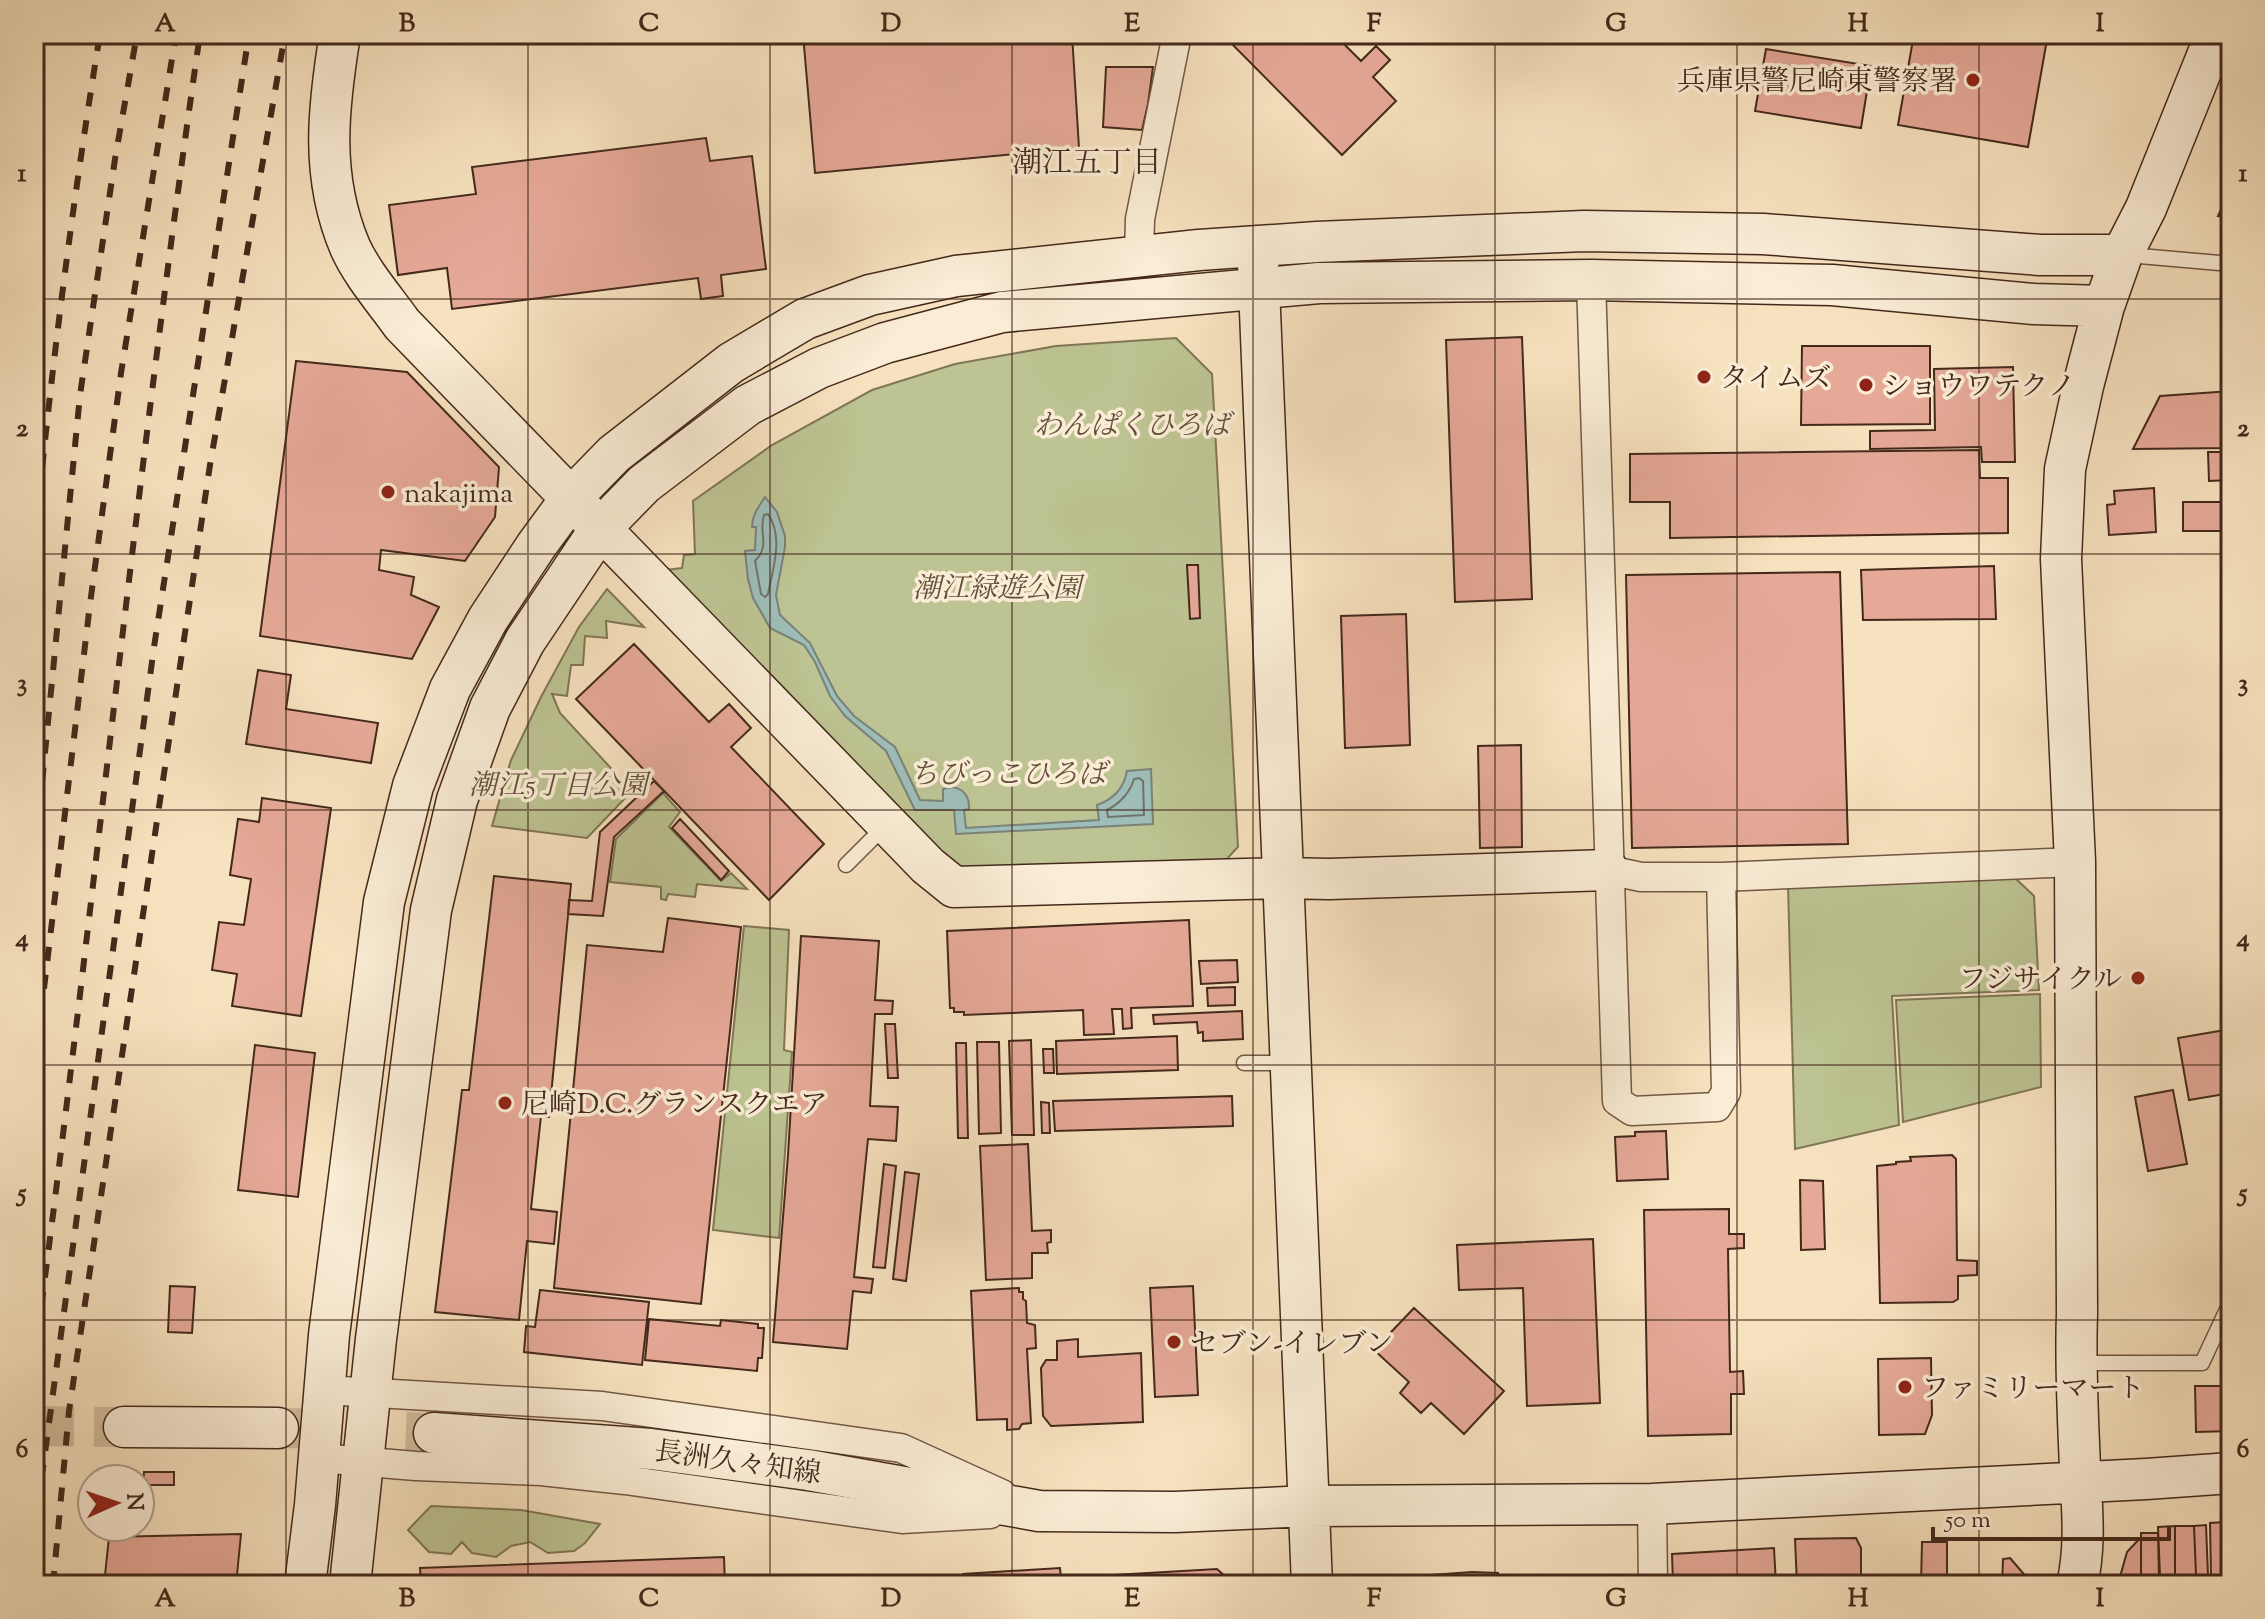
<svg xmlns="http://www.w3.org/2000/svg" width="2265" height="1619" font-family="'Sorts Mill Goudy','Noto Serif JP',serif">
<rect width="100%" height="100%" fill="#f7e2bf"/>
<filter id="stains"><feTurbulence type="fractalNoise" baseFrequency=".0025" numOctaves="4"/><feColorMatrix values="0 0 0 0 .2 0 0 0 0 .09 0 0 0 0 .02 0 0 0 .5 -.17"/></filter>
<radialGradient id="worn" r=".72"><stop offset=".6" stop-color="#630" stop-opacity="0"/><stop offset="1" stop-color="#630" stop-opacity=".3"/></radialGradient>
<path fill="#bdc392" stroke="#807656" stroke-width="2" d="M1176,338L1212,374L1238,847L1225,861L964,869L949,861L665,570L682,568L684,555L695,554L693,501L772,445L872,390L955,364L1056,346Z
M607,589L644,627L606,621L607,638L585,636L583,665H571L567,696L552,694L560,713L632,791L587,838L492,826L511,760L541,697L579,627Z
M663,793L680,812L669,827L721,881L731,873L747,889L697,884L695,897L668,894L666,900L661,899V887L610,882L616,839Z
M2015,878L2034,896L2039,990L1892,996L1899,1125L1795,1149L1788,885Z
M744,926L789,930L784,1050L792,1052L779,1238L713,1230Z
M2040,994L2041,1087L1903,1122L1896,1000Z
M431,1506L521,1510L600,1524L585,1543L574,1551L548,1553L530,1542L511,1546L496,1557L472,1553L462,1542L451,1554L429,1552L408,1530Z"/>
<path fill="#9ebdb8" stroke="#7a8279" stroke-width="2" d="M765,497L777,512L785,536V547L776,595L780,615L810,643L837,696L854,716L895,747L920,800L943,801V789C958,783 970,793 969,809L964,810L966,828L1099,820L1097,805C1114,799 1124,788 1127,771L1151,769L1153,824L956,834L954,810H915L886,751L845,716L830,696L815,662L804,645L770,628L753,598L748,579L745,551L755,550L756,527H752C752,515 759,506 765,497Z"/>
<g fill="none" stroke-linecap="round" stroke-linejoin="round">
<path stroke="#71736a" stroke-width="2" d="M768,514C784,537 773,568 768,594L765,597L761,594L755,561C771,545 758,533 764,515Z
M1139,778L1143,781L1144,815L1108,817L1107,810C1119,804 1130,793 1134,779Z"/>
</g>
<path fill="#e6a998" stroke="#44291b" stroke-width="2" d="M803,34H1072L1079,148L815,173Z
M1222,34H1334L1361,61L1376,46L1390,60L1373,77L1396,101L1342,155Z
M1914,34H2048L2028,147L1898,125Z
M1766,49L1871,66L1861,128L1755,111Z
M1106,67H1153L1148,104L1142,130L1103,127Z
M706,138L710,161L752,156L766,269L721,275L723,296L701,299L698,278L452,309L447,268L398,275L389,205L476,194L472,167Z
M2231,187V217L2218,216Z
M1522,337L1532,599L1455,602L1446,340Z
M1802,346H1930V424L1801,425Z
M296,361L407,372L499,467L495,517L465,561L381,550L379,570L414,577L411,595L439,607L412,659L260,636Z
M2013,367L2015,462H1982L1981,447L1870,449V431L1935,430L1934,369Z
M2231,391V448L2133,449L2160,396Z
M1979,450L1980,478H2008V533L1670,538V502H1630V454Z
M2208,452H2231V480L2209,481Z
M2154,488L2156,532L2109,535L2107,505L2115,504L2114,491Z
M2183,502H2231V531H2183Z
M1187,565H1198L1200,618L1190,619Z
M1994,566L1996,619L1863,620L1861,570Z
M1840,572L1848,844L1632,848L1626,575Z
M1406,614L1410,745L1345,748L1341,616Z
M634,644L709,722L729,704L751,728L731,747L824,844L769,900L576,699Z
M258,670L291,675L286,709L378,723L371,763L246,744Z
M1521,745L1522,847L1480,848L1478,746Z
M654,781L664,791L614,837L603,916L568,914L569,900L592,901L600,832Z
M262,798L331,808L301,1016L232,1006L237,974L212,970L219,922L244,925L251,879L230,875L238,819L259,822Z
M680,819L729,871L721,880L672,828Z
M494,876L571,884L549,1117L541,1116L531,1209L557,1212L554,1244L527,1241L519,1320L435,1312L462,1090H469Z
M668,918L741,927L701,1304L554,1288L587,945L663,952Z
M1189,920L1193,1006L1131,1008L1132,1028L1123,1029L1122,1009H1112L1114,1034L1084,1035L1083,1010L964,1015V1012H954V1008H950L947,931Z
M801,936L879,941L875,1000L893,1001L892,1014H875L870,1106L898,1107L896,1141L868,1139L854,1277L873,1279L871,1293L853,1291L847,1349L773,1342L788,1155Z
M1237,960L1238,982L1201,984L1199,961Z
M1235,987V1005L1208,1006L1207,988Z
M1242,1011L1243,1039L1203,1041V1032L1198,1033L1197,1022L1154,1024L1153,1015Z
M885,1024H895L898,1078H888Z
M2231,1029V1093L2189,1100L2178,1038Z
M1177,1036L1178,1070L1057,1074L1056,1041Z
M1031,1040L1034,1135H1012L1009,1041Z
M977,1042H999L1001,1133L979,1134Z
M956,1043H966L968,1138H958Z
M255,1045L315,1053L298,1197L238,1190Z
M1043,1049H1053L1054,1073H1044Z
M2173,1090L2187,1164L2148,1171L2135,1097Z
M1232,1096L1233,1126L1055,1131L1053,1101Z
M1041,1102L1049,1103L1050,1133H1042Z
M1666,1131L1668,1179L1617,1181L1615,1137L1635,1136V1132Z
M1028,1144L1032,1231L1051,1230V1242L1047,1243L1048,1253H1032V1278L986,1280L980,1146Z
M1952,1155L1956,1159L1957,1260L1977,1261V1275L1958,1276V1299L1953,1302L1880,1303L1877,1166L1896,1164V1162L1911,1161L1910,1157Z
M884,1164L896,1166L885,1268L873,1267Z
M905,1172L919,1174L906,1281L893,1279Z
M1800,1180L1823,1181L1825,1249L1801,1250Z
M1729,1209V1234H1744V1248L1728,1249L1730,1372L1743,1371L1744,1394H1731V1434L1648,1436L1644,1210Z
M1593,1239L1600,1403L1527,1406L1523,1288L1459,1290L1457,1245Z
M170,1286L195,1287L192,1333L168,1332Z
M1193,1286L1198,1395L1155,1397L1150,1288Z
M1019,1288V1292H1023V1299L1026,1301L1027,1323L1035,1325L1036,1348L1027,1349L1031,1423L1022,1424L1019,1429L1007,1430V1419L977,1420L971,1291Z
M540,1290L649,1302L642,1365L524,1352L526,1326L535,1327Z
M1414,1308L1504,1391L1464,1434L1431,1403L1421,1413L1400,1393L1409,1382L1374,1350Z
M649,1319L720,1326L721,1320L758,1324V1328H764L762,1358H758L757,1371L645,1360Z
M1078,1339V1357L1141,1353L1143,1422L1051,1426L1043,1416L1041,1368L1046,1360H1057V1341Z
M1931,1358L1932,1415L1925,1434L1879,1435L1878,1359Z
M2195,1386H2231V1431L2196,1432Z
M144,1472H174V1485H143Z
M2226,1522L2231,1539V1576H2211L2210,1523Z
M2206,1525L2208,1575H2196L2194,1526Z
M2175,1526H2194L2196,1575L2175,1576Z
M2175,1526V1576H2160L2158,1527Z
M2141,1533H2158L2159,1579H2141Z
M241,1534L236,1585H104L109,1537Z
M2141,1537V1576L2120,1577L2127,1552Z
M1856,1538L1861,1548V1585H1797L1795,1539Z
M1922,1542H1947V1585H1921Z
M1774,1548L1776,1585H1673L1672,1554Z
M724,1557L725,1585H421L420,1568Z
M2010,1558L2029,1580V1585H2002L2003,1559Z
M1060,1568L1061,1578L1217,1569L1235,1585H963V1574Z
M1472,1572L1498,1573L1499,1585H1389V1578Z
M901,1579V1585H817V1582Z"/>
<g fill="none" stroke-linecap="round" stroke-linejoin="round">
<path stroke="#d3bd9e" stroke-width="40" stroke-dasharray="40 20" stroke-linecap="butt" d="M34,1426L124,1427
M286,1428L434,1433"/>
<g stroke="#715744" stroke-width="17">
<path id="lane" d="M2128,255L2231,264
M846,865L876,835
M1244,1063H1290
M2078,1363H2202L2231,1301"/>
</g>
<g stroke="#715744" stroke-width="31">
<path id="street" d="M1139,255L1140,219L1177,34
M1591,280L1617,1101L1632,1111L1717,1107L1726,1092L1721,877
M1608,870L1641,877H1721L2075,862
M324,1390L602,1406L901,1448L1002,1494
M319,1458L416,1466L541,1471L625,1480L902,1519L990,1514
M1652,1504L1653,1585"/>
</g>
<g stroke="#44291b" stroke-width="43">
<path id="secondary" d="M340,34C328,108 320,176 350,247C362,274 385,300 402,324L928,866L954,887L1282,878L1329,879L1608,870
M1258,262L1312,1585
M124,1427L278,1428
M434,1433L651,1449L808,1470L1039,1511L1175,1512L1309,1506L1652,1504L2146,1479L2231,1473
M305,1585L315,1505L329,1335L384,902L413,786L450,689L488,619L536,546L572,497L614,454L731,363L805,319L870,295L956,276L1199,250L1317,242L1584,231L1763,234L2040,255H2122
M350,1585L376,1339L431,910L457,800L490,708L525,641L600,529L644,484L748,405L819,368L885,343L1002,312L1319,283L1591,280L1832,285L2034,304L2104,306
M2077,1585C2086,1547 2082,1507 2080,1468C2078,1417 2075,1366 2077,1314L2075,862L2061,559L2065,469L2083,386L2104,306L2122,255L2146,208L2216,34"/>
</g>
<use href="#lane" stroke="#faecd5" stroke-width="14"/>
<use href="#street" stroke="#faecd5" stroke-width="28"/>
<use href="#secondary" stroke="#faecd5" stroke-width="40"/>
<path stroke="#44291b" stroke-width="6" stroke-dasharray="14 14" stroke-linecap="butt" d="M34,551C50,378 72,205 100,34
M34,865L80,395L115,159L137,34
M34,1072L90,604L121,373L176,34
M34,1361C93,919 136,475 200,34
M34,1534L154,647L249,34
M53,1585L69,1411L210,465L285,34"/>
</g>
<path fill="none" stroke="#44291b" stroke-width="2" stroke-opacity="0.55" d="M286,34V1585M528,34V1585M770,34V1585M1012,34V1585M1253,34V1585M1495,34V1585M1737,34V1585M1979,34V1585M34,299H2231M34,554H2231M34,810H2231M34,1065H2231M34,1320H2231"/>
<g fill="#8f2418" stroke="#faecd5" stroke-width="3">
<circle cx="1973" cy="80" r="8"/>
<circle cx="1704" cy="377" r="8"/>
<circle cx="1866" cy="385" r="8"/>
<circle cx="388" cy="492" r="8"/>
<circle cx="2138" cy="978" r="8"/>
<circle cx="505" cy="1103" r="8"/>
<circle cx="1174" cy="1342" r="8"/>
<circle cx="1905" cy="1387" r="8"/>
</g>
<g text-anchor="middle" stroke-width="7" stroke-linejoin="round" paint-order="stroke">
<g font-size="28" fill="#44291b" stroke="#faecd5" text-anchor="start">
<text x="1957" y="90" text-anchor="end">兵庫県警尼崎東警察署</text>
<text x="1720" y="387">タイムズ</text>
<text x="1882" y="395">ショウワテクノ</text>
<text x="404" y="502">nakajima</text>
<text x="2122" y="988" text-anchor="end">フジサイクル</text>
<text x="521" y="1113">尼崎D.C.グランスクエア</text>
<text x="1190" y="1352">セブン-イレブン</text>
<text x="1921" y="1397">ファミリーマート</text>
</g>
<g font-size="28" font-style="italic" fill="#625039" stroke="#faecd5">
<text x="1132" y="434">わんぱくひろば</text>
<text x="997" y="597">潮江緑遊公園</text>
<text x="1008" y="783">ちびっこひろば</text>
<text x="558" y="794">潮江5丁目公園</text>
</g>
<g font-size="28" fill="#44291b" stroke="#faecd5">
<text transform="translate(738 1461) rotate(8)" y="10">長洲久々知線</text>
</g>
<g font-size="30" fill="#44291b" stroke="#faecd5">
<text x="1087" y="172">潮江五丁目</text>
</g>
</g>
<rect width="2265" height="1619" fill="none" stroke="#f7e2bf" stroke-width="88"/>
<g transform="translate(116 1503) rotate(87)"><circle r="38" fill="#faecd5" stroke="#b19e8b" stroke-width="2"/>
<path d="M0-6L14 30L0 20L-14 30Z" fill="#8f2418"/>
<text y="-12" font-size="22" font-weight="bold" text-anchor="middle" fill="#44291b">N</text>
</g>
<path d="M1933 1527v12h236v-12" fill="none" stroke="#44291b" stroke-width="4"/>
<text x="1945" y="1527" font-size="24" fill="#44291b" stroke="#faecd5" stroke-width="6" paint-order="stroke">50 m</text>
<rect x="44" y="44" width="2177" height="1531" fill="none" stroke="#44291b" stroke-width="3"/>
<g font-size="26" text-anchor="middle" font-weight="bold" fill="#44291b">
<text x="165" y="31">A</text>
<text x="407" y="31">B</text>
<text x="649" y="31">C</text>
<text x="891" y="31">D</text>
<text x="1132" y="31">E</text>
<text x="1374" y="31">F</text>
<text x="1616" y="31">G</text>
<text x="1858" y="31">H</text>
<text x="2100" y="31">I</text>
<text x="22" y="181">1</text>
<text x="2243" y="181">1</text>
<text x="22" y="436">2</text>
<text x="2243" y="436">2</text>
<text x="22" y="691">3</text>
<text x="2243" y="691">3</text>
<text x="22" y="946">4</text>
<text x="2243" y="946">4</text>
<text x="22" y="1201">5</text>
<text x="2243" y="1201">5</text>
<text x="22" y="1457">6</text>
<text x="2243" y="1457">6</text>
<text x="165" y="1606">A</text>
<text x="407" y="1606">B</text>
<text x="649" y="1606">C</text>
<text x="891" y="1606">D</text>
<text x="1132" y="1606">E</text>
<text x="1374" y="1606">F</text>
<text x="1616" y="1606">G</text>
<text x="1858" y="1606">H</text>
<text x="2100" y="1606">I</text>
</g>
<rect width="100%" height="100%" filter="url(#stains)"/>
<rect width="100%" height="100%" fill="url(#worn)"/>
</svg>
